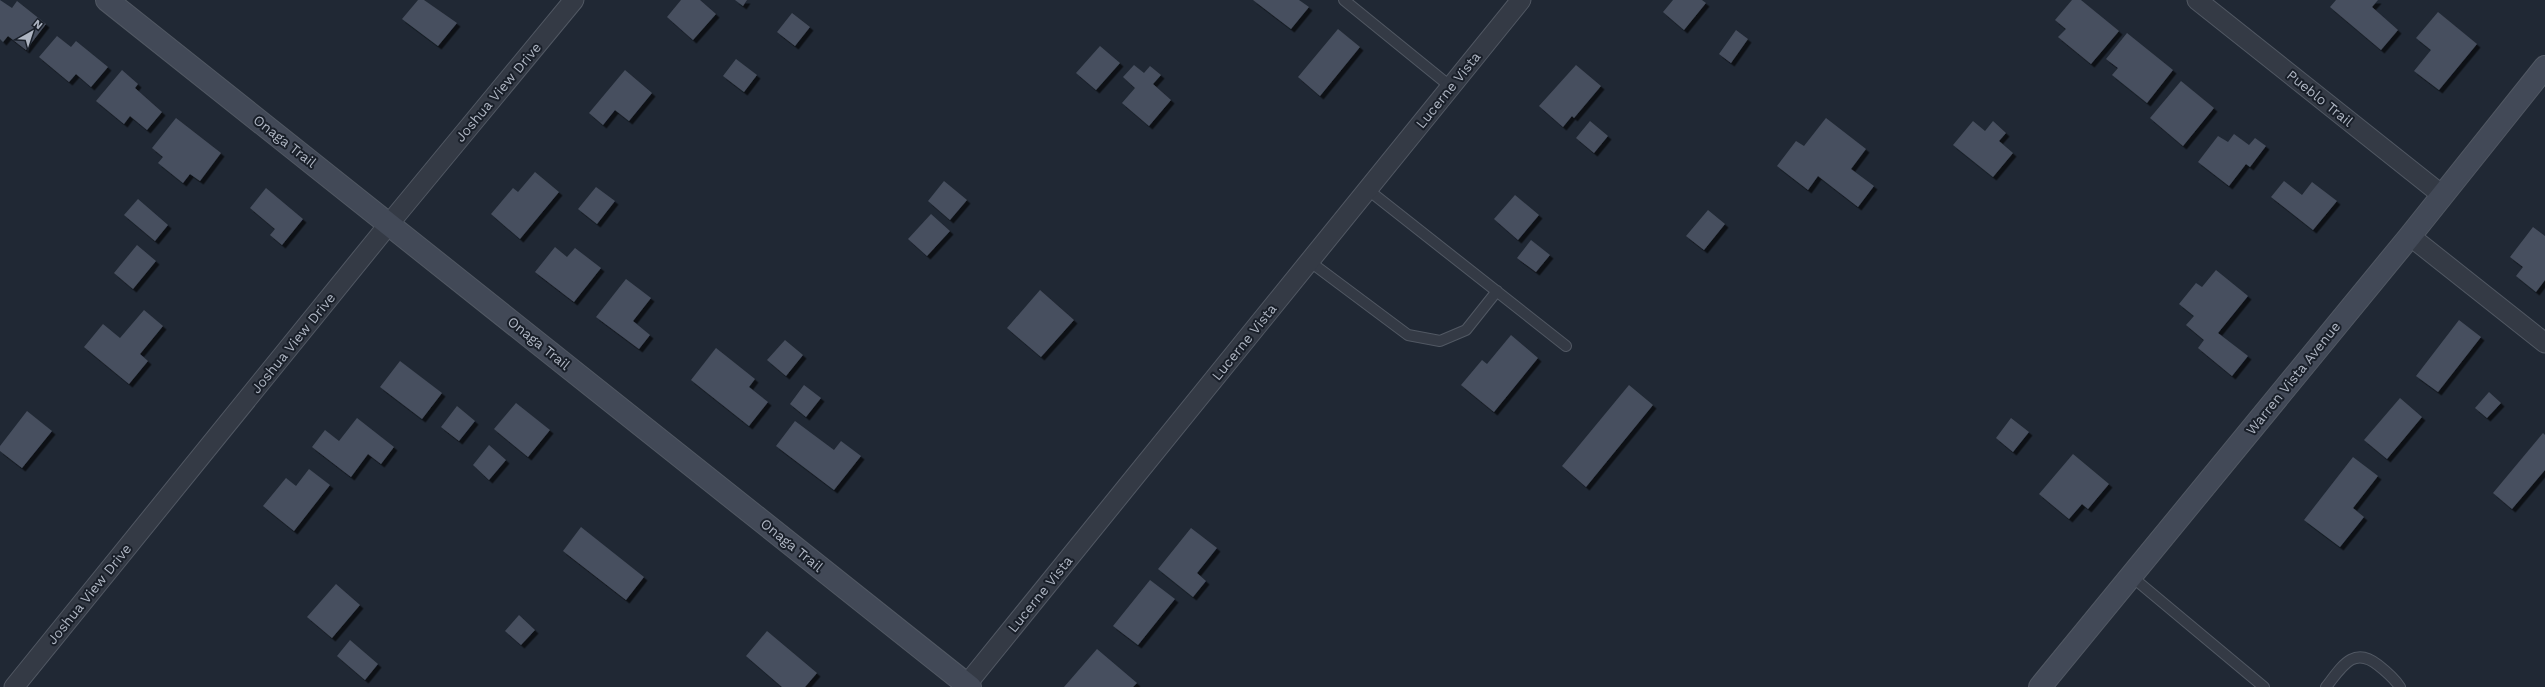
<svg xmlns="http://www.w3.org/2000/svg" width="2545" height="687" font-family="'Work Sans',sans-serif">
<defs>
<filter id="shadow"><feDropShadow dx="3.5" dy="3.5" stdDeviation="0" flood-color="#0009"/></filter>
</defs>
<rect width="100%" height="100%" fill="#202834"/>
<path fill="#474f5e" filter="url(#shadow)" d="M0,0L12,8L17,1L46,24L26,50L8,36L3,42L0,39Z
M418,0H424L457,23L438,46L402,19Z
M681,0H700L716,14L693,40L667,17Z
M735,0H747L743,6Z
M1253,0H1299L1309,7L1291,29Z
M1673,0H1702L1706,3L1684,30L1663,12Z
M2072,0H2081L2119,31L2091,64L2058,37L2066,29L2055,20Z
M2336,0H2378L2372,7L2398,30L2381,50L2330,7Z
M2438,12L2477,44L2439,90L2414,71L2431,50L2416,38Z
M792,13L810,27L795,46L777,32Z
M1338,29L1360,47L1320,96L1298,77Z
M1736,30L1748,39L1731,63L1719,54Z
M2127,33L2173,70L2147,103L2112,75L2118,68L2106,59Z
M57,36L71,47L76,41L108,67L91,87L76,74L69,82L39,57Z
M1100,46L1120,63L1096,90L1076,73Z
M736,59L757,75L744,92L723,76Z
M1134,65L1144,73L1150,66L1161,75L1153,84L1171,100L1149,126L1122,103L1135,88L1123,77Z
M1576,65L1601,86L1574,118L1572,116L1563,127L1539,106Z
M122,70L138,84L135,88L162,112L147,130L130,116L124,124L96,101Z
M625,70L652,93L629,121L615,110L603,125L589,113Z
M2181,81L2214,108L2183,146L2150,118Z
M176,118L221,153L200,181L190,174L183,183L158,163L163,157L152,148Z
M1826,118L1866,149L1851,169L1874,186L1858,207L1818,176L1808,190L1777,166L1796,141L1804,146Z
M1590,121L1608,136L1594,153L1576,138Z
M1973,121L1985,131L1993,121L2006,133L1999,141L2013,153L1993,177L1953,145Z
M2234,134L2249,145L2255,138L2266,146L2250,167L2246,164L2229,186L2198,162L2218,136L2228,142Z
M535,172L559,192L520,239L491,214L513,188L518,192Z
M944,181L967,200L950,220L928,201Z
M2284,181L2302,195L2312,182L2337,201L2313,230L2271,197Z
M596,187L615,201L597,224L578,209Z
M266,188L303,219L282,245L270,235L275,229L250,208Z
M1515,195L1539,215L1518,240L1494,219Z
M138,199L168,225L155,241L124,215Z
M1708,210L1725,224L1704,250L1686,236Z
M931,214L950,231L927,256L908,239Z
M2533,227L2545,236V280L2536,292L2516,276L2523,267L2510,257Z
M1531,240L1550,255L1536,272L1517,258Z
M137,245L156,261L133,289L114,273Z
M555,247L567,257L575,248L601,268L574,302L535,272Z
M2216,270L2248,296L2218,333L2248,356L2232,376L2198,348L2204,340L2186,325L2194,316L2179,304L2196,283L2202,287Z
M626,279L651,298L633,321L650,335L639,349L596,317Z
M1040,290L1074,320L1041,357L1007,328Z
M144,310L163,326L140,354L148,361L129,384L84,347L103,324L120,338Z
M2459,320L2481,337L2438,392L2416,376Z
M1511,335L1538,358L1494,412L1461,385L1482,360L1487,364Z
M785,340L803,355L786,376L767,360Z
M716,348L755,379L749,387L768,402L749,426L691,380Z
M400,361L442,393L422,419L380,387Z
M804,385L821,398L806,417L790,404Z
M1629,385L1653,405L1586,487L1562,466Z
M2489,392L2501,403L2487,418L2475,408Z
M2400,398L2422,417L2387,459L2364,440Z
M516,403L550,430L528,457L494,429Z
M457,406L475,421L459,441L441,427Z
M27,411L52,431L22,468L0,451V446Z
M357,418L394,447L381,464L368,454L351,477L312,447L325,430L339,441Z
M2011,418L2029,432L2013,452L1996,438Z
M795,421L834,450L841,441L861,456L834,490L776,446Z
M2543,433L2545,435V470L2512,509L2493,493Z
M489,445L506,460L489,480L473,465Z
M2073,454L2109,484L2088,509L2082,504L2069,519L2039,494Z
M2353,457L2378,476L2353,508L2364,517L2340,547L2304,520Z
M309,469L330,485L294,531L263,506L286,478L296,486Z
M581,527L644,577L626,600L563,551Z
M1191,528L1217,548L1197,573L1206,581L1193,597L1158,569Z
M1150,580L1175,599L1138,645L1113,626Z
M336,584L360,605L332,638L307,617Z
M519,615L535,630L521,645L505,631Z
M767,631L817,673L805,687H782L746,656Z
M350,640L378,664L365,680L337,656Z
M1097,649L1137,683L1133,687H1064Z"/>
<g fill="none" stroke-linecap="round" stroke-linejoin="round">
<g stroke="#515863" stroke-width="12">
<path id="lane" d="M1344,0L1451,87
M1367,189L1566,346
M1309,261L1408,335L1440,341L1466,330L1497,291
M2131,576L2264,687
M2326,687C2341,668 2353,645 2378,665C2387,672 2394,678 2400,687"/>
</g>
<g stroke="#515863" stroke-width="21">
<path id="street" d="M2197,0L2442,195
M2410,236L2545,343
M967,684L1521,0
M14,687L389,224L574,0"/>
</g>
<g stroke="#515863" stroke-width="24">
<path id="secondary" d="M107,0L970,687
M2040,687L2410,236L2545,67"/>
</g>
<use href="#lane" stroke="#343a45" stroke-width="10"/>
<use href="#street" stroke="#343a45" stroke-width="19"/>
<use href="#secondary" stroke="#424957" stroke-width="22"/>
</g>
<g text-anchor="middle" stroke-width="4" stroke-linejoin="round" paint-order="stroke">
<g font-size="14" fill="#aeb5c2" stroke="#191f29">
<text transform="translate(1448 90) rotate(-51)" y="5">Lucerne Vista</text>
<text transform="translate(498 92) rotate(-50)" y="5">Joshua View Drive</text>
<text transform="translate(2320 98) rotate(39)" y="5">Pueblo Trail</text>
<text transform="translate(285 141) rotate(38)" y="5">Onaga Trail</text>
<text transform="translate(1244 342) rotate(-51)" y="5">Lucerne Vista</text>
<text transform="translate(293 343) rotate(-51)" y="5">Joshua View Drive</text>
<text transform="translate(539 343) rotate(39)" y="5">Onaga Trail</text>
<text transform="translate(2293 378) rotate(-51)" y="5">Warren Vista Avenue</text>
<text transform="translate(792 545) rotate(39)" y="5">Onaga Trail</text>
<text transform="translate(89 594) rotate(-51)" y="5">Joshua View Drive</text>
<text transform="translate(1040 594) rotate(-51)" y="5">Lucerne Vista</text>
</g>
</g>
<g transform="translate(32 32) rotate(39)" stroke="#191f29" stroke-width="3" paint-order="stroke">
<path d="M0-3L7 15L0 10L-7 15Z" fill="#aeb5c2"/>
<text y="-6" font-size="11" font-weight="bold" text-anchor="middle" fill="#aeb5c2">N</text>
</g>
</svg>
